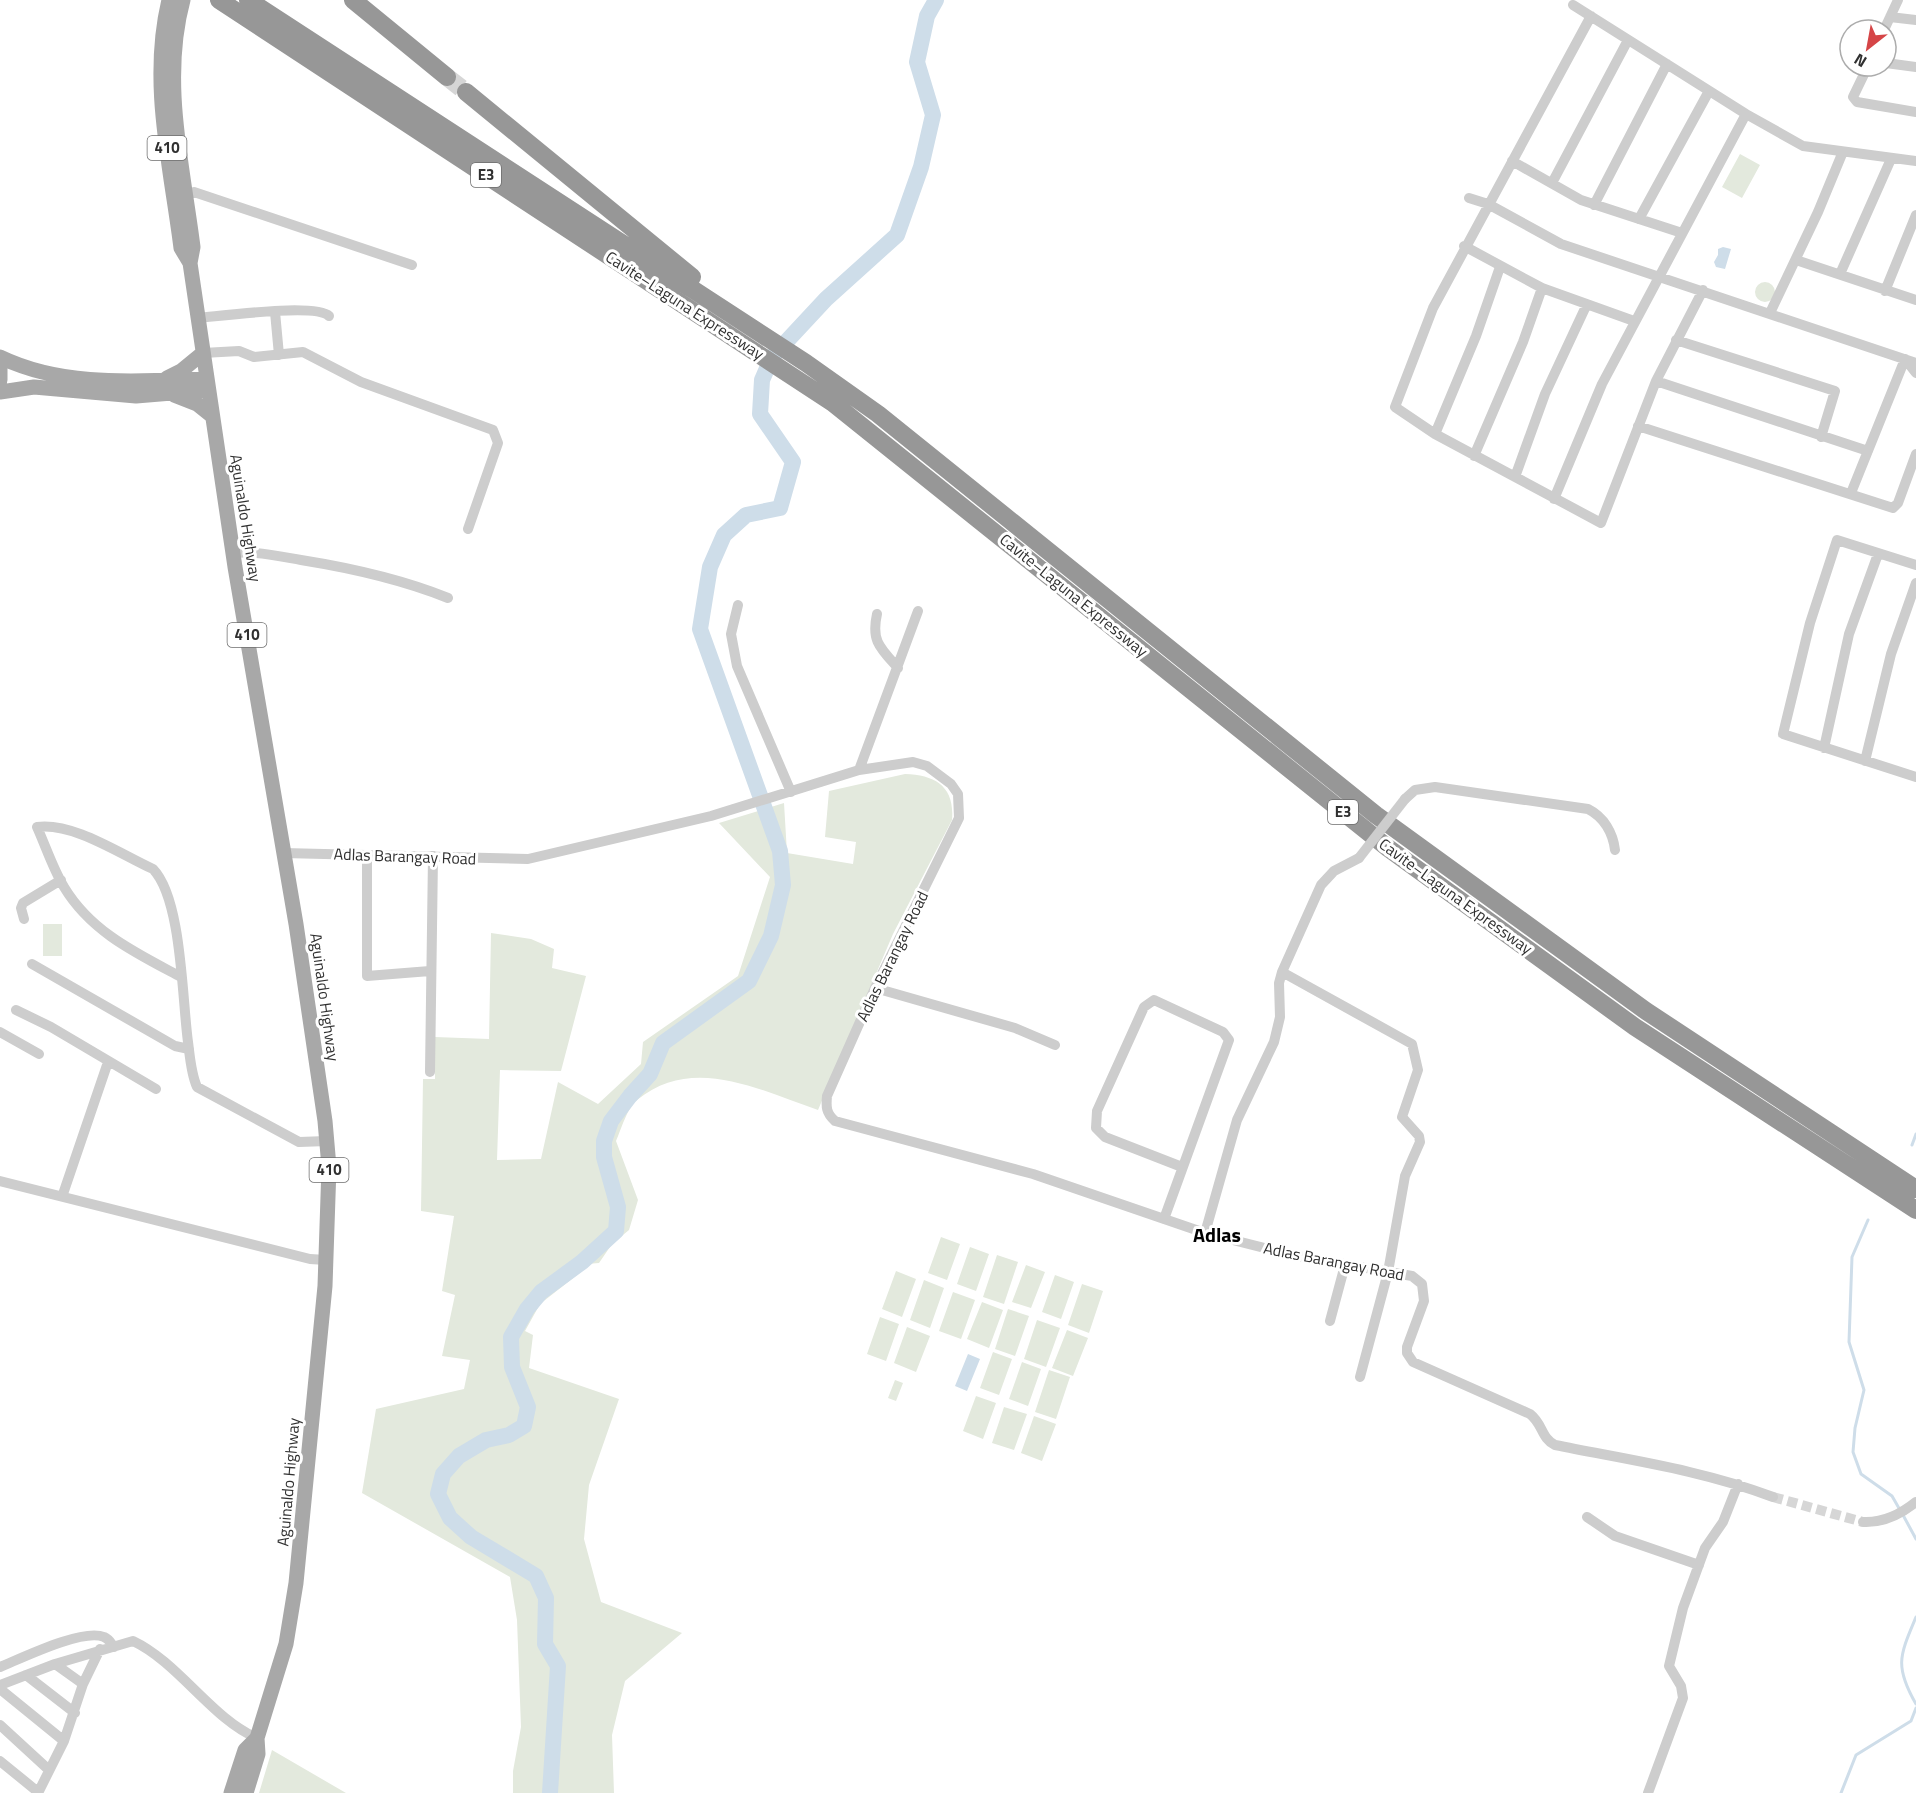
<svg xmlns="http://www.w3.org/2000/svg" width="1916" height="1793" font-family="'Titillium Web',sans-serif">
<rect width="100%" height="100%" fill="#fff"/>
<path fill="#e3e9dd" d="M1740,154L1760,165L1742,198L1722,187Z
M1755 292a10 10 0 1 1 20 0a10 10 0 1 1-20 0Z
M905,774C936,775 955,787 952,820L893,934L818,1110C759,1090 693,1054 637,1100C627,1108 621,1130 616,1141L638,1200L629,1230L612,1244L599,1263L587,1264L577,1275L540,1304L525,1331L533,1335L529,1368L619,1399L589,1485L584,1539L601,1602L682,1633L625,1681L612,1735L614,1793H513V1771L521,1727L517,1620L510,1577L362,1493L376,1409L464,1389L470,1360L442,1356L455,1295L442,1291L454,1216L421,1211L423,1079H435V1037L489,1039L491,933L531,939L554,949L552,968L586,976L561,1071L500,1070L497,1160L541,1159L558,1082L598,1104L641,1064L643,1042L738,976L770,877L719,823L784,803L787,853L853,864L856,842L825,837L829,791Z
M43,924H62V956H43Z
M941,1237L960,1244L947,1280L928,1273Z
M970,1247L989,1254L976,1291L957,1284Z
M997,1255L1018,1262L1004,1304L983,1297Z
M1026,1265L1045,1272L1031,1308L1012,1302Z
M896,1271L916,1279L902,1317L882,1309Z
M1055,1275L1074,1282L1061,1319L1042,1312Z
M924,1280L944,1288L930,1328L910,1320Z
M1082,1284L1103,1291L1089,1333L1068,1325Z
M953,1292L975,1300L961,1339L939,1331Z
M982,1302L1003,1310L989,1348L967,1339Z
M1008,1309L1029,1316L1015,1356L995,1349Z
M880,1317L899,1324L886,1361L867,1354Z
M1037,1320L1060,1328L1046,1367L1024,1359Z
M907,1327L930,1336L916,1372L894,1363Z
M1067,1330L1088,1338L1073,1376L1052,1368Z
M993,1352L1012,1359L999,1395L980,1388Z
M1022,1362L1041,1369L1028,1406L1009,1399Z
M1049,1370L1070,1377L1056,1419L1035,1412Z
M895,1380L903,1383L896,1401L888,1398Z
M976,1396L996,1403L983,1439L963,1431Z
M1004,1407L1027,1414L1014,1450L992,1443Z
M1034,1416L1056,1424L1042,1461L1021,1453Z
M272,1750L346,1793H259Z"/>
<path fill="#cedde9" d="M1723,247L1731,249L1725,269L1716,267L1714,262L1718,255V249Z
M968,1354L980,1359L967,1391L955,1386Z"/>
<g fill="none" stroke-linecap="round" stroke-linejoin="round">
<path stroke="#cedde9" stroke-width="3" d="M1912,1145L1916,1134
M1868,1220L1852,1257L1849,1342L1864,1390L1855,1428L1853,1452L1861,1474L1892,1496L1900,1510
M1903,1515L1916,1539
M1916,1617C1900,1655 1894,1666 1916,1704
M1841,1793L1856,1755L1911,1721L1916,1708"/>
<path stroke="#cedde9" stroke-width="16" d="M550,1793L558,1666L545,1644L546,1598L536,1576L471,1537L450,1518L438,1494L443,1474L459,1456L486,1440L509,1435L524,1426L528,1407L512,1367L511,1337L527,1309L541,1292L582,1262L616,1231L618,1207L604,1157V1141L611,1121L630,1096L650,1074L663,1043L749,981L771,936L783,885L780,851L700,629L710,567L724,535L746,515L780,508L793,462L760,414L762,380L772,357L826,299L897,235L921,167L933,115L917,62L927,16L936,0"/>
<path stroke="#d6d6d6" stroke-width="10" stroke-dasharray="10 5" stroke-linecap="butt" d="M1773,1497L1863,1522"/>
<path stroke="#d6d6d6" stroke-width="18" stroke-dasharray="18 9" stroke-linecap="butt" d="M447,77L466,92"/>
<path stroke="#cdcdcd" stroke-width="10" d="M1573,5L1746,114L1803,146L1916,161
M1591,16L1433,308L1395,407L1435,434L1601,523L1656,381L1703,290
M1890,17L1916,20
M1884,30L1898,0
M1886,63L1916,67
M1868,66L1853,97L1857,102L1916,112
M1512,161L1581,200L1682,233
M1552,183L1628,40
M186,194L194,192L412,265
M1469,198L1488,204L1561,244L1916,363
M1594,205L1667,64
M1639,219L1709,91
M1464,246L1542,288L1634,321
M1796,260L1916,300
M1840,274L1891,159
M1885,291L1916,215
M275,312L279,355
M1770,313L1818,212L1842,154
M199,318C222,316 315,303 329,316
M1676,340L1835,391L1821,437
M203,353L239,351L254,357L303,352L361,382L493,430L498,443L468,529
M1905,359L1916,373
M1656,381L1868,451
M1638,426L1893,508L1898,503L1916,454
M1435,434L1476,336L1500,267
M1474,456L1523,342L1542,288
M1515,477L1545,394L1587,304
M1851,493L1905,359
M1554,499L1602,384L1746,114
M233,553C257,551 278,556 301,560C351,568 401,579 448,598
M1916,565L1837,540L1810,623L1783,734L1916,777
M738,605L731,634L737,666L791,792
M877,614C871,641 880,648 898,668
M1824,748L1849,634L1878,554
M1865,761L1891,654L1916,583
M859,770L918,611
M1405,799L1415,790L1435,787L1588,809C1604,817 1613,833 1615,850
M283,853L528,859L711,816L859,770L913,762L927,766L951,784L958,794L959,818L875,988L827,1096C826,1107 826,1113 835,1121L1033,1174L1205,1233L1292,1255L1412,1276L1422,1284L1424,1301L1407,1347V1353L1413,1362L1530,1414C1543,1424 1541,1438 1555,1445C1629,1460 1702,1470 1773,1497
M367,855V976L430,971
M24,919L21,908L23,903L61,880
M32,964L175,1046L189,1049
M1282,972L1412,1044L1418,1070L1402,1117L1419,1136L1420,1142L1405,1176L1388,1272L1360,1377
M181,977C136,953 91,932 64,887C53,869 46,847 37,827C73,822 120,854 153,869C182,899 182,999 188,1042C190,1057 191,1074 197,1087L299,1142L327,1141
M875,988L1015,1028L1055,1045
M16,1010L51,1027L156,1089
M0,1032L39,1054
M430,1072L433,856
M0,1181L310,1259L326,1260
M63,1194L108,1062
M1164,1219L1229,1040L1223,1032L1154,1000L1144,1007L1097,1111L1096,1128L1105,1137L1182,1167
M1205,1233L1237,1120L1274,1042L1280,1017L1279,983L1282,972L1321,885L1334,871L1359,858
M1330,1321L1345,1265
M1587,1517L1615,1536L1699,1565
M1863,1522C1883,1523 1900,1515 1916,1502
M55,1664L83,1684
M0,1667C22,1658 83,1628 104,1637C109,1639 111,1643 114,1647
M26,1675L75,1713
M0,1685L55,1664L133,1641C178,1662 213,1720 257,1738
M0,1689L64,1741
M0,1725L49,1770
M0,1761L38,1792
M38,1793L64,1741L83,1684L100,1649
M1648,1793L1683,1698L1681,1686L1669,1666L1683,1608L1705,1548L1723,1522L1738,1484"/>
<path stroke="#a8a8a8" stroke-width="15" d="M169,0C149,82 171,167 181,248L190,263
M183,0C161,81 183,166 193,247L190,263L235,567L296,924L325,1121L329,1167L325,1286L296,1583L286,1644L257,1738L258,1754L246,1793
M0,357C64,388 138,381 207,379
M0,366V380
M167,378L181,371L203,353
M0,392L34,387L136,396L208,390
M174,395L197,404L212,416
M231,1793L245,1750L257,1738"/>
<path stroke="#979797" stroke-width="18" d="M219,0L833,403L1388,848L1635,1027L1916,1210
M248,0L806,363L878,414L1376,815L1646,1011L1916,1189
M353,0L447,77
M466,92L692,277"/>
<path stroke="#cdcdcd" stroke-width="10" d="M1359,858L1405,799"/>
</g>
<g text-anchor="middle" stroke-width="6" stroke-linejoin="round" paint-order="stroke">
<g fill="#fff" stroke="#6e6e6e" stroke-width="1.5">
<rect x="147.5" y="136" width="39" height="24" rx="4.5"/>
<rect x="471" y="163" width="30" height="24" rx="4.5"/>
<rect x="227.5" y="623" width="39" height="24" rx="4.5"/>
<rect x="1328" y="800" width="30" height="24" rx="4.5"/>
<rect x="309.5" y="1158" width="39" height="24" rx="4.5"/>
</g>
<g font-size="15" font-weight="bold" fill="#303030">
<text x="167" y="153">410</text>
<text x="486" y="180">E3</text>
<text x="247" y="640">410</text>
<text x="1343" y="817">E3</text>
<text x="329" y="1175">410</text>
</g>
<g font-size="16" fill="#303030" stroke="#fff">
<text transform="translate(685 305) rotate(33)" y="6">Cavite–Laguna Expressway</text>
<text transform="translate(246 518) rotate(81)" y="6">Aguinaldo Highway</text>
<text transform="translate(1074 595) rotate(39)" y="6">Cavite–Laguna Expressway</text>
<text transform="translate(405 856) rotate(2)" y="6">Adlas Barangay Road</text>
<text transform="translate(1456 896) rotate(36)" y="6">Cavite–Laguna Expressway</text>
<text transform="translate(892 956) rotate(-64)" y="6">Adlas Barangay Road</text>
<text transform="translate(325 997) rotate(82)" y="6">Aguinaldo Highway</text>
<text transform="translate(1334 1261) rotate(11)" y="6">Adlas Barangay Road</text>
<text transform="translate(288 1482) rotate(-85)" y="6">Aguinaldo Highway</text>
</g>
<g font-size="20" font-weight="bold" fill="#000" stroke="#fff">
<text x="1217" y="1242">Adlas</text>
</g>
</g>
<g transform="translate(1868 48) rotate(211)"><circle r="28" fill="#ffffff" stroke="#acacac" stroke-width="1.5"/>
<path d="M0-4.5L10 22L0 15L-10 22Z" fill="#d54547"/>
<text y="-9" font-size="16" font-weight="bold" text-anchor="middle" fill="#303030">N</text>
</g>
</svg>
